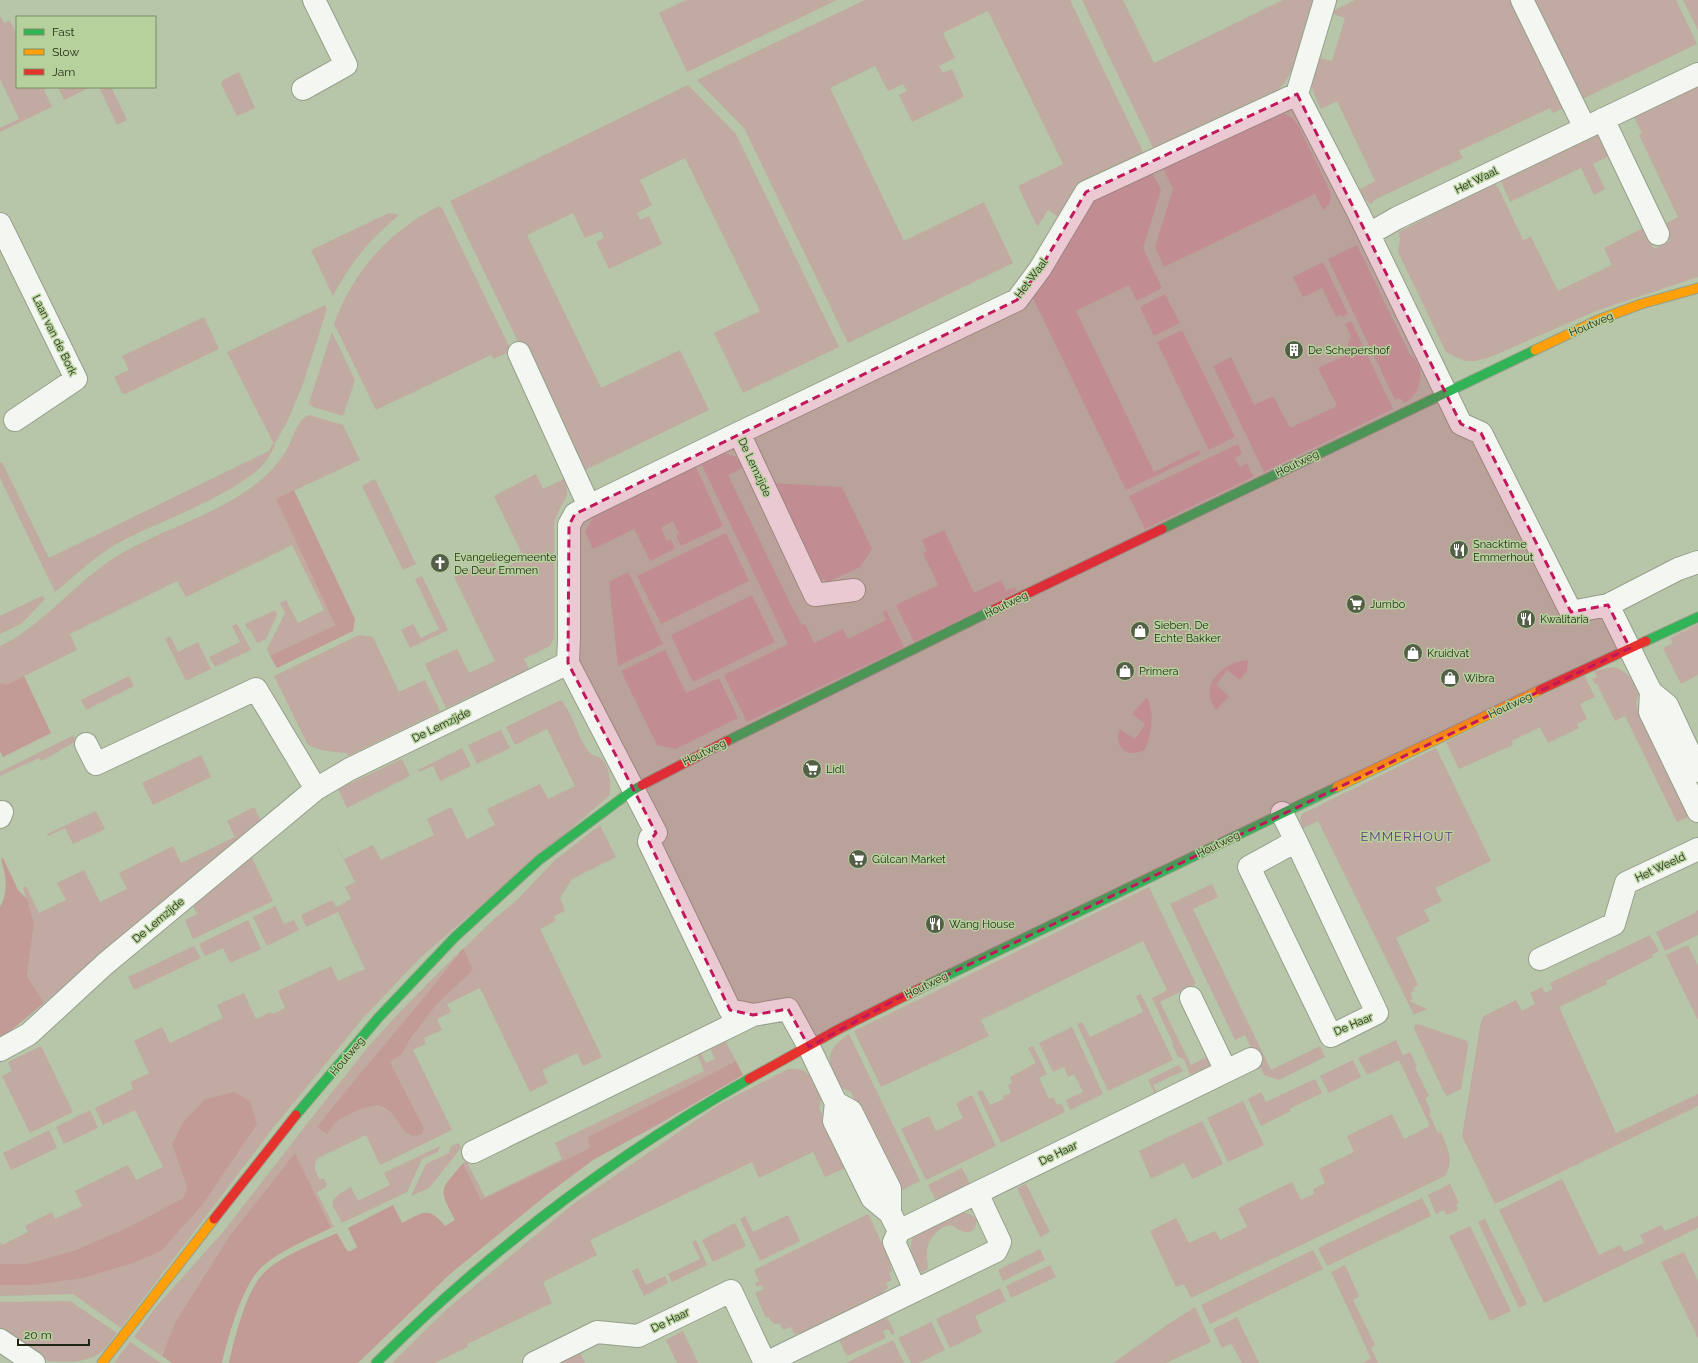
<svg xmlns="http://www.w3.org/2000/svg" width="1698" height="1363" font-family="Raleway,sans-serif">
<rect width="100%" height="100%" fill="#b7c5a9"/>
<path fill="#c1aaa1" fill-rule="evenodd" d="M686,0H837L687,72L659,13Z
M865,0H1070L1144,154L1060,218L1048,210L1038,226L1036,224L1018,186L1063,164L988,11L943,33L955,58L939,66L943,73L952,69L964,97L912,122L899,95L907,91L903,84L888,91L875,66L830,88L904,241L984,202L1013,263L848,343L744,128L697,80Z
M1082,0H1123L1154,63L1283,0H1314C1306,25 1296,77 1276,92L1154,150Z
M1355,0H1676L1697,44L1553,113L1550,108L1459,151L1463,158L1374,200L1371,205L1363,196L1360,189L1375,181L1337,101L1321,109C1309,85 1310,82 1316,57L1332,61L1345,18L1329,13L1330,9L1335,10Z
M1683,0H1698V30Z
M0,16L4,23L10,21L17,34V87H49L44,90L52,107L0,132V128L19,119L0,79Z
M239,72L255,108L237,116L221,84L223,80Z
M1698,84V277L1596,311L1488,358L1475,361H1464L1446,352L1398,252L1400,239L1399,232L1494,182L1498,187L1523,240L1531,237L1558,291L1612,265L1604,248L1643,228L1654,249L1670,241L1663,225L1678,217L1639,135L1642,133L1633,115Z
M688,85L736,134L839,347L743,393L714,333L760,311L685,158L640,180L652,205L637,213L640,220L649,216L662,244L609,269L596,242L604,238L601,231L585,238L573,213L527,235L601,388L680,350L709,410L581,472L450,201Z
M58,87H91L64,100Z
M99,87H111L127,120L117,125Z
M1279,113C1288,114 1293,117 1298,125L1330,191C1332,199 1330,205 1323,210L1315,194L1164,267L1155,247L1173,189L1162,166Z
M1598,132L1609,156L1593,164L1605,189L1594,195L1581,168L1510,202L1500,179Z
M1151,171L1161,190L1143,248L1162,288L1137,301L1129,285L1076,311L1154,472L1199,450L1201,454L1126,490L1032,296L1093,199Z
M439,206L442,208L510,348L509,352L494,359L491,355L376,410L334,324C354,270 388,232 439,206Z
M389,213L399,215C369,240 351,262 333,296L311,250Z
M1357,245L1410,355C1428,366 1421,396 1404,403L1400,398L1395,400L1328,259Z
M1323,262L1348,314L1342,317L1341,315L1336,317L1322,288L1303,297L1293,277Z
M1165,294L1180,323L1154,336L1140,307Z
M325,305L327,309L303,384L288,420L274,445L275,446C271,452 267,461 262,466C226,499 164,519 120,542C96,555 76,575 55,592L0,478V463L2,462L49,558L269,451L272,444H274L227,352Z
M204,317L219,349L125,394L122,393L114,377L129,370L122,356Z
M1351,321L1393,409L1264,472L1213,366L1231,357L1254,405L1273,396L1290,428L1337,406L1318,368L1344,356L1351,336L1345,324Z
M1182,330L1235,437L1209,450L1157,342Z
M332,332L355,380L343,416L313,407L309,403Z
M309,415L343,425L360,460L276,499L335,625L270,656L267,649L285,613L280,603L286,600L298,623L324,610L292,545L186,597L177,581L70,634L77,650L8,684L0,683V646C43,626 76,581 117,556C163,528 220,515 262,479C271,471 280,461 287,449C293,439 297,419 309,415Z
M1238,444L1242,454L1235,458L1240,467L1247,463L1253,477L1145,529L1129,496Z
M722,452L736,457L744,467L728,475L791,605L802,625L805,624L814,643L843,629L848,639L886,620L883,612L886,610L904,647L747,722L724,675L788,644L700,461Z
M694,463L723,526L681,546L676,536L679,534L673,521L661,528L667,541L671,539L675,549L650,561L634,529L593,549L585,532L595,514Z
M536,474L543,489L564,479C571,496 565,498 558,512C556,516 555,521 554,525V638L550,646L524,659L529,669L446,708L425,664L457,649L469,673L495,661L454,577L492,558L498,571L524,558L494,496Z
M375,479L416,564L403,570L362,486Z
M773,483L842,487L872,549L860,567L826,583L824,579L821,581Z
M944,530L974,593L1001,580L1006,591L1015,587L1017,592L914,642L896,605L938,585L923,553L927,551L922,540Z
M726,533L749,581L661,624L637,576Z
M628,572L663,644L618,666L609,582Z
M422,576L448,630L410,648L401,630L413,624L421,638L439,629L415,579Z
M752,595L775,642L693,682L671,635Z
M42,596L45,599L21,624L0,634V616Z
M275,610L277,615L266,639L257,643L250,629L248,630L245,624Z
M237,624L251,650L215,667L209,657L240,642L232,626Z
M1698,624V675L1681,684L1663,648L1673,643L1670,638Z
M359,635L373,637L399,692L425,680L440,711L348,756L347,753C333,752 320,751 308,745L274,676Z
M170,636L178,652L198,642L211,669L186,681L165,639Z
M665,650L686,693L719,678L738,718L676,749L657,745L621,671Z
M1248,660L1247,671L1240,680L1227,670L1216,685L1229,696L1216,710C1197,685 1223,662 1248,660Z
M1614,667C1628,671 1633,680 1639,692L1636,704L1690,816L1677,822L1625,716L1615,721L1597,684H1595L1592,679L1597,677L1594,671Z
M1584,675L1595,697L1580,704L1587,719L1577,724L1579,728L1548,743L1540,727L1512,741L1513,745L1459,769L1446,742Z
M129,676L134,686L86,710L81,700Z
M1147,697C1155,715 1152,732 1145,750C1141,751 1137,753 1133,753C1120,753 1115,739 1120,729L1135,739L1145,724L1132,714Z
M561,700C574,715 577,737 589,752C592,756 597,756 600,758C610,764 612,786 609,796L421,957L363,1018L273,1128L121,1328L73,1294L0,1296V1285H33L161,1251L234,1092L205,1099L183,1122L172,1144L187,1187L183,1198L131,1226L73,1251L26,1264H0V1242L2,1245L28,1232L25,1226L52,1212L55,1219L82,1206L75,1191L128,1165L136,1180L163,1167L135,1110L103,1125L95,1108L133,1089L130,1082L149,1073L134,1041L162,1027L170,1043L223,1018L217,1005L244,993L256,1019L270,1012L273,1014L285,1008L278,991L331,966L338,981L365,969L338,912L306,927L301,915L332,900L336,907L351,899L345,887L355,882L331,834L344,859L373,845L381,860L434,835L427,819L451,807L467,839L495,825L487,809L540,784L548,799L575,786L547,729L515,745L506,727Z
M501,730L510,748L477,764L468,745Z
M74,735L75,742L60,750V751L41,761L39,758L0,776V772Z
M462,748L471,766L440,781L433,766L419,772L418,770Z
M1436,748L1491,861L1435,888L1442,901L1424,910L1430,921L1396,938L1418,985L1413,988L1414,991L1410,993L1413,999L1409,1001L1427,1009L1414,1015L1318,821L1302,829L1300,819L1302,814Z
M201,755L211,777L153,805L142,783Z
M402,759L410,776L347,808L338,789Z
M254,807L261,821L44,1003L27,976L34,924L23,888L26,886L39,913L66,900L57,883L84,870L100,902L127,889L119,873L173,846L181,863L235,837L227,821Z
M96,811L105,829L73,844L65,828L48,836L47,834Z
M600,825L616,857L572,879L560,898L565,911L554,916L556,921L540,929L602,1057L583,1066L577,1053L542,1070L548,1083L530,1092L480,988L447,1004L451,1012L437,1019L442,1030L424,1038L426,1044L413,1050L452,1130L380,1165L366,1135L318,1158C312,1165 316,1172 319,1179H324L327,1184L325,1188L317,1192L334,1227L331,1228L295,1154L162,1353V1356L134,1337L155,1308L223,1232L310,1120L369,1046L396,1016L432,979L492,921L518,899L554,861ZM463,949L437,1004L409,1041L402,1054L390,1062L424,1128L408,1135L393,1114L378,1105L360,1109L337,1121L317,1127C364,1066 416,1010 463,949Z
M251,856L273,901L193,939L185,920L197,914L192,904Z
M1212,884L1218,897L1193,909L1271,1070L1320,1046L1325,1057L1279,1080L1264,1075L1245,1035L1235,1040L1170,904Z
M1149,887L1196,984L1160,1002L1191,1065L1207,1057L1211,1065L1190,1075L1184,1059L1178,1057L1172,1044L1173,1043L1152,998L1167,990L1143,941L981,1020L989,1036L881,1087L854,1031Z
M275,906L284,924L294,920L299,930L267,946L253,917Z
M1698,910V935L1665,951L1656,932L1695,913Z
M248,920L261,949L230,963L223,948L205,956L199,944Z
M1650,935L1659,951L1652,955L1653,957L1606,981L1607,984L1559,1007L1616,1133L1698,1094V1106L1495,1204L1462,1136L1481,1021L1484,1016L1516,1000L1522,1011L1535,1004L1530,993L1542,987L1545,993L1553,989L1550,983Z
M1688,945L1698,966V1020L1666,955Z
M194,946L201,958L134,990L128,977Z
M1141,994L1173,1060L1108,1091L1077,1024L1082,1022L1090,1037L1143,1012L1136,996Z
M1418,1024L1467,1041L1468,1046L1461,1089L1447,1096L1445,1094L1414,1029L1415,1025Z
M1072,1027L1103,1094L1070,1110L1066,1100L1083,1092L1074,1074L1068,1077L1064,1067L1053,1072L1039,1043Z
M849,1034L920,1181L902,1190L897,1179L894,1180L851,1092L840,1087C827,1061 823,1052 849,1034Z
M724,1039L736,1061L589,1137L590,1148L481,1200L463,1163L464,1162H467L485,1197L562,1159L555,1143L704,1071L697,1054L700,1052L706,1063L715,1059L710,1048Z
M1396,1040L1403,1055L1410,1052L1417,1066L1415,1068L1429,1096L1425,1098L1431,1112L1429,1114L1438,1133L1441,1132C1447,1147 1455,1161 1445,1176L1191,1298L1184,1284L1176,1287L1150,1231L1176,1218L1189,1243L1215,1231L1220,1240L1247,1227L1238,1208L1292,1182L1301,1200L1314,1194L1313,1189L1325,1183L1319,1169L1354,1152L1347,1136L1392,1114L1404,1139L1430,1126L1399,1060L1367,1075L1358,1058Z
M41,1046L73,1112L30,1133L2,1076L12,1071L8,1062Z
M1033,1046L1047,1074L1039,1078L1049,1099L1053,1097L1057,1105L1061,1103L1065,1112L1001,1143L977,1092L982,1090L990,1105L1004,1099L1003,1096L1011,1093L1008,1085L1012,1083L1010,1077L1036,1063L1028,1048Z
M1353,1060L1361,1077L1329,1093L1320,1076Z
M1179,1065L1183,1071L1153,1085L1158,1095L1156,1096L1148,1080Z
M788,1069C810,1067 813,1079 822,1097L819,1108L848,1167L825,1177L813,1152L759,1178L752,1162L590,1240L597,1255L543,1282L552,1303L467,1344L468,1347L435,1363H392L447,1309L572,1205L720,1104Z
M1315,1079L1322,1093L1289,1109L1291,1111L1261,1126L1248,1099L1261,1092L1266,1102Z
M972,1095L996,1146L926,1180L901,1129L929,1116L936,1131L963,1118L956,1103Z
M1243,1101L1264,1145L1228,1162L1207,1118Z
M90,1110L98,1128L64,1144L56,1127Z
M1202,1121L1223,1164L1192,1179L1184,1163L1151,1179L1139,1151Z
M49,1130L57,1148L11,1170L3,1153Z
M459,1143L461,1148L429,1188L411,1196L426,1164L449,1153L451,1146Z
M440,1146L438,1152L422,1159L407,1192L342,1223L333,1206V1200L339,1194L351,1187L358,1201L390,1185L384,1173Z
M962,1168L970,1184L936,1201L928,1185Z
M1562,1179L1599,1255L1620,1245L1624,1252L1644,1243L1640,1235L1661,1225L1665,1231L1698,1216V1228L1544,1303L1499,1210Z
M1026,1184L1050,1232L1040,1237L1017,1188Z
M1450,1184L1459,1203L1456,1204L1458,1210L1447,1215L1444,1210L1436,1214L1428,1195Z
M1422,1198L1431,1216L1327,1266L1318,1248Z
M960,1213C967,1212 974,1215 977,1221C973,1240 960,1230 951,1225C939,1226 929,1238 927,1250C926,1256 928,1263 928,1269L922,1272L917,1269C912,1257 907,1248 914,1236Z
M868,1214L892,1264L890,1265L892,1271L889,1273L892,1280L886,1283L888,1288L883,1291L884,1295L806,1334L805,1332L794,1334L791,1327L783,1330L780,1324H774L773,1321L771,1322L769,1317L766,1318L755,1293L764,1289L762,1285L756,1287L755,1283L759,1281L754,1270Z
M788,1215L800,1241L760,1261L740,1219L745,1216L753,1232Z
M1485,1219L1527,1304L1519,1308L1478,1222Z
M735,1223L746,1246L713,1262L702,1240Z
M1470,1226L1511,1311L1490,1321L1449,1236Z
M696,1240L707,1265L672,1282L668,1274L700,1259L692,1242Z
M1040,1249L1045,1260L1003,1281L998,1270Z
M1313,1250L1323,1269L1210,1324L1201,1305Z
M1684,1252L1698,1281V1338L1661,1262Z
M1050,1265L1056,1277L1011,1298L1006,1286Z
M1345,1265L1359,1296L1353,1300L1375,1345L1371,1348L1378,1363H1363L1371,1358L1331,1272Z
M638,1268L646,1285L665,1276L668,1283L644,1296L632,1271Z
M1000,1288L1006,1301L975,1316L982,1332L950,1348L936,1319Z
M70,1301L117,1333C112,1339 108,1346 103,1351C88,1363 66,1363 48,1361L0,1329V1302Z
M1195,1307L1211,1342L1166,1363H1113L1170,1323Z
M887,1317L895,1333L892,1335L888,1329L883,1331L886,1338L847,1356L839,1340Z
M1237,1317L1259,1363H1242L1231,1343L1222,1348L1213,1329Z
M931,1322L945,1350L919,1363H911L898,1338Z
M683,1331L698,1363H677L666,1340Z
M893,1340L904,1363H846Z
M130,1342L161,1363H114Z
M580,1353L585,1363H560Z"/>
<path fill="#c39b96" d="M294,490L355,619L353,631L277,668L270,656L335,625L276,499Z
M24,676L51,733L3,757L0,751V683L8,684Z
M3,858L18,890L27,899L34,924L27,976L44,1003L8,1033L0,1037V907C9,891 6,876 1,859Z
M463,948L473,970L437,1004L409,1041L402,1054L390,1062L424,1128L422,1134C405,1140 403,1127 394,1116C390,1111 384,1108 378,1105L360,1109L337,1121L327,1134L317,1127C364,1066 417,1009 463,948Z
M736,1061L743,1075L661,1123L593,1160L549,1193L450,1274L358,1363H229C234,1340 246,1292 262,1275C279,1256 314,1244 337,1233L347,1251H351L357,1247L348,1228L393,1205L402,1223C423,1213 428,1205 445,1226L455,1220C437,1187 441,1190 463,1163L481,1200L590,1148L588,1137Z
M234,1092L250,1101L257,1124L203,1204L161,1251L133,1263L83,1278L33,1285H0V1264H26L73,1251L131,1226L183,1198L187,1187L172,1144L183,1122L205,1099Z
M295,1153L331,1228C309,1239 283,1249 264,1265C243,1282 228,1337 222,1363H172L162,1356L175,1323L229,1237Z"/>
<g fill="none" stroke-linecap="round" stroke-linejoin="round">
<g stroke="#95a08a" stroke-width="24">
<path id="street" d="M1522,0L1585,128
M303,89L346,65L314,0
M1297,94L1325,0
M1603,119L1658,234
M0,224L76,379L15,420
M1369,234L1397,218L1698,74
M519,353L589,506
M739,433L1017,300L1040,269L1086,192L1297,94L1359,214L1461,424L1481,433L1571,612L1608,605L1651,692L1650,712L1698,811
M854,590L815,595L739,433L589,506L575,514L569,525V640L568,663L655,831L656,833L650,838L649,842L730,1010L753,1015L788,1009L809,1047L836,1103L834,1121L872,1198L890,1213L899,1231L894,1242L915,1290
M1608,605L1678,569L1698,562
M1651,692L1667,705L1698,771
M86,744L96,764L256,689L316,789
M1282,813L1296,841L1377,1013L1331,1036L1249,867L1296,841
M0,817L2,812
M1540,959L1614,924L1626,883L1698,849
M1191,998L1226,1071
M0,1050L29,1034L105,964L316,789L350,769L568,663
M836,1103L851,1111L890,1189V1213
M473,1152L753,1015
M899,1231L1251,1059
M0,1340L34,1363
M534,1363L597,1332L638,1336L731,1291L765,1363
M766,1363L996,1251L1000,1242L977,1193"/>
</g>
<g stroke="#95a08a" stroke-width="11">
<path id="fast" d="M1162,529L1535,350
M1646,641L1698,617
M727,741L995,609
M921,988L1337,787
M296,1115L379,1017L455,937L539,860L633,790L642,785
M376,1363C487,1253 613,1156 749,1079"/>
</g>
<g stroke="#95a08a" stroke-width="11">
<path id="slow" d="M1535,350L1598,320L1641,304L1698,288
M1337,787L1540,690
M102,1363L214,1219"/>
</g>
<g stroke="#95a08a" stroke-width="11">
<path id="jam" d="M995,609L1162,529
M1540,690L1646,641
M642,785L727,741
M749,1079L839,1029L921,988
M214,1219L296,1115"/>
</g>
<use href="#street" stroke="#f4f6f2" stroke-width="22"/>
<use href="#fast" stroke="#30b455" stroke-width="9"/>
<use href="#slow" stroke="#ff9f0a" stroke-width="9"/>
<use href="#jam" stroke="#e5322d" stroke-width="9"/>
</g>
<path fill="#c2185b" fill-opacity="0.2" stroke="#c2185b" stroke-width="3" stroke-dasharray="8 5" stroke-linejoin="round" d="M1297,94L1461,424L1481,433L1571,612L1608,605L1630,648L897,999L809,1047L788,1009L753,1015L730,1010L649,842L656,833L568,663L569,525L575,514L1017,300L1040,269L1086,192Z"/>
<defs>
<g id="building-disc" transform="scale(1)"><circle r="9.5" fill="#545f48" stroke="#b7d19d"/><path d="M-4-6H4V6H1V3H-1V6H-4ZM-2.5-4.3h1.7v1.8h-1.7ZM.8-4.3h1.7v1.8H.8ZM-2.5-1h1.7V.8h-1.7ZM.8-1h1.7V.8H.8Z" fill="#fff"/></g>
<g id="restaurant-disc" transform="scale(1)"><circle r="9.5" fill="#545f48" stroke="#b7d19d"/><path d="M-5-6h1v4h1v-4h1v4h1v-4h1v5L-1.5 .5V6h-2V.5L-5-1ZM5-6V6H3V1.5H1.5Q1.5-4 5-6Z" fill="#fff"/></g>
<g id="church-disc" transform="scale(1)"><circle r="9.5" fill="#545f48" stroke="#b7d19d"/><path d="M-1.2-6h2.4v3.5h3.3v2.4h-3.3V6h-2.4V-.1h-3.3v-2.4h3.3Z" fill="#fff"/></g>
<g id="supermarket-disc" transform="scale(1)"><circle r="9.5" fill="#545f48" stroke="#b7d19d"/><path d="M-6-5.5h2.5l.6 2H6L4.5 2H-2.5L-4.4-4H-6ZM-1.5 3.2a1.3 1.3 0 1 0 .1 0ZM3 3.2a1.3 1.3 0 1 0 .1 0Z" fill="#fff"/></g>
<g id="shop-disc" transform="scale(1)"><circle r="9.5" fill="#545f48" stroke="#b7d19d"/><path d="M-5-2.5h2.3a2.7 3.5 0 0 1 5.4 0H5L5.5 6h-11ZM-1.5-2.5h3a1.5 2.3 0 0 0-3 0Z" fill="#fff"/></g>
</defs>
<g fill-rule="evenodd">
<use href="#building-disc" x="1294" y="350"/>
<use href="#restaurant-disc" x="1459" y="550"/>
<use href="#church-disc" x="440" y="563"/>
<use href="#supermarket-disc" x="1356" y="604"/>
<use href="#restaurant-disc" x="1526" y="619"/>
<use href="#shop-disc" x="1140" y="631"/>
<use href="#shop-disc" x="1413" y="653"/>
<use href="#shop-disc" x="1125" y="671"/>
<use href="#shop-disc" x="1450" y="678"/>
<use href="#supermarket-disc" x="812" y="769"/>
<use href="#supermarket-disc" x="858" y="859"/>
<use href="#restaurant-disc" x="935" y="924"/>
</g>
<g text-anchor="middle" stroke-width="3" stroke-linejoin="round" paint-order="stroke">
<g font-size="11" fill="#1e2814" stroke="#b7d19d">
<text transform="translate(1476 180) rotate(-26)" y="4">Het Waal</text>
<text transform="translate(1031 278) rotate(-53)" y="4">Het Waal</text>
<text transform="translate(1591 324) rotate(-23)" y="4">Houtweg</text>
<text transform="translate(55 335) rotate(64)" y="4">Laan van de Bork</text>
<text transform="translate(1297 463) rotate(-26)" y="4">Houtweg</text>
<text transform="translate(755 467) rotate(65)" y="4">De Lemzijde</text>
<text transform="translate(1006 604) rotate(-26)" y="4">Houtweg</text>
<text transform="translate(1510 705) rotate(-25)" y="4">Houtweg</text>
<text transform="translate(441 725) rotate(-26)" y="4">De Lemzijde</text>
<text transform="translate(704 752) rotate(-26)" y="4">Houtweg</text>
<text transform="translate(1218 844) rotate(-26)" y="4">Houtweg</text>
<text transform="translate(1660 867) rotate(-25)" y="4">Het Weeld</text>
<text transform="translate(158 920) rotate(-40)" y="4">De Lemzijde</text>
<text transform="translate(926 985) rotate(-26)" y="4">Houtweg</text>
<text transform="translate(1353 1024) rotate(-23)" y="4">De Haar</text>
<text transform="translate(347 1056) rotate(-50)" y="4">Houtweg</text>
<text transform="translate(1058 1153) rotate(-26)" y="4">De Haar</text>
<text transform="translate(670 1320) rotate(-26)" y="4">De Haar</text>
</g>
<g font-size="11" fill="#1e2814" stroke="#b7d19d" text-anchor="start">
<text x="1308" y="354">De Schepershof</text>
<text x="1473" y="548">Snacktime<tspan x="1473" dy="13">Emmerhout</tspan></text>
<text x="454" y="561">Evangeliegemeente<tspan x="454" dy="13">De Deur Emmen</tspan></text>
<text x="1370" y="608">Jumbo</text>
<text x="1540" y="623">Kwalitaria</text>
<text x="1154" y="629">Sieben, De<tspan x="1154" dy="13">Echte Bakker</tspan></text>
<text x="1427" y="657">Kruidvat</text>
<text x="1139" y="675">Primera</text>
<text x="1464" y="682">Wibra</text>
<text x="826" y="773">Lidl</text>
<text x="872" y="863">Gülcan Market</text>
<text x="949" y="928">Wang House</text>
</g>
<g font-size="13" letter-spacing="1" fill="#63417c" stroke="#b7d19d">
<text x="1407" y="841">EMMERHOUT</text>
</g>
</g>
<rect x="16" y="16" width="140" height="72" fill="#b7d19d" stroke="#7a8d66"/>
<rect x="24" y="29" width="20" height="6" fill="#30b455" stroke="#7a8d66"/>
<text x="52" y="36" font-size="12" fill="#1e2814">Fast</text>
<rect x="24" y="49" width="20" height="6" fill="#ff9f0a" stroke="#7a8d66"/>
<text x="52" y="56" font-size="12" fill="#1e2814">Slow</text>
<rect x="24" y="69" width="20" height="6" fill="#e5322d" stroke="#7a8d66"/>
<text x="52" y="76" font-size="12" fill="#1e2814">Jam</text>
<path d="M18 1339v6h71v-6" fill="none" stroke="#1e2814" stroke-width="2"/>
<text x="24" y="1339" font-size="12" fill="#1e2814" stroke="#b7d19d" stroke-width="3" paint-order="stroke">20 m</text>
</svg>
